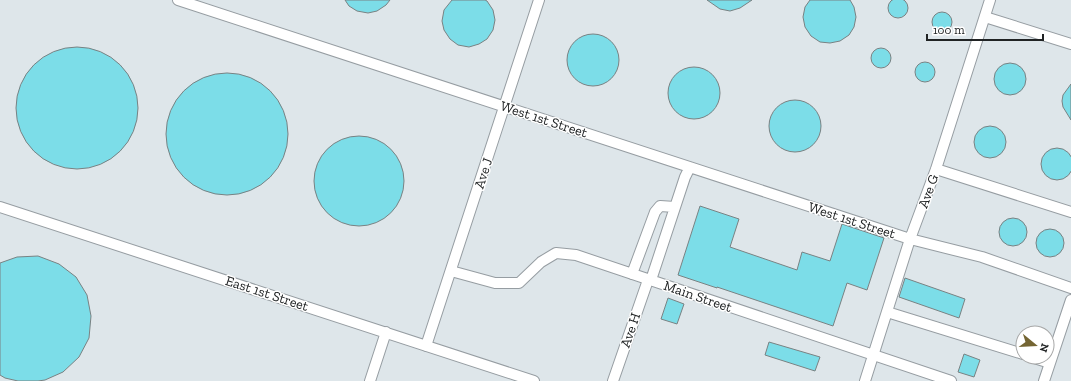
<svg xmlns="http://www.w3.org/2000/svg" width="1071" height="381" font-family="'Zilla Slab',serif">
<rect width="100%" height="100%" fill="#dee6ea"/>
<path fill="#7cdde8" stroke="#798283" d="M888 8a10 10 0 1 1 20 0a10 10 0 1 1-20 0Z
M345,0H390L386,5L377,11L368,13L357,11L349,6Z
M452,0H485L487,1L493,10L495,20L493,30L487,39L479,44L469,47L458,45L450,39L444,30L442,21L444,10Z
M707,0H752L740,8L730,11L720,9Z
M810,0H850L854,7L856,17L854,27L849,35L840,41L830,43L820,42L811,36L805,27L803,17L805,7Z
M932 22a10 10 0 1 1 20 0a10 10 0 1 1-20 0Z
M567 60a26 26 0 1 1 52 0a26 26 0 1 1-52 0Z
M16 108a61 61 0 1 1 122 0a61 61 0 1 1-122 0Z
M871 58a10 10 0 1 1 20 0a10 10 0 1 1-20 0Z
M915 72a10 10 0 1 1 20 0a10 10 0 1 1-20 0Z
M994 79a16 16 0 1 1 32 0a16 16 0 1 1-32 0Z
M668 93a26 26 0 1 1 52 0a26 26 0 1 1-52 0Z
M166 134a61 61 0 1 1 122 0a61 61 0 1 1-122 0Z
M1071,84V120L1063,107L1062,101L1063,95Z
M769 126a26 26 0 1 1 52 0a26 26 0 1 1-52 0Z
M974 142a16 16 0 1 1 32 0a16 16 0 1 1-32 0Z
M314 181a45 45 0 1 1 90 0a45 45 0 1 1-90 0Z
M1041 164a16 16 0 1 1 32 0a16 16 0 1 1-32 0Z
M700,206L739,219L730,247L797,270L802,252L830,261L842,224L884,238L867,290L847,283L833,326L717,287V288L678,275Z
M999 232a14 14 0 1 1 28 0a14 14 0 1 1-28 0Z
M1036 243a14 14 0 1 1 28 0a14 14 0 1 1-28 0Z
M38,256L59,264L76,277L87,295L91,316L89,338L79,357L63,372L45,380L38,381H18L5,378L0,375V263L17,257Z
M905,278L965,299L959,318L899,297Z
M668,298L684,304L677,324L661,319Z
M769,342L820,357L815,371L765,355Z
M964,354L980,360L974,377L958,372Z"/>
<g fill="none" stroke-linecap="round" stroke-linejoin="round">
<g stroke="#969da2" stroke-width="12">
<path id="minor" d="M178,0L910,239L982,257L1071,288
M985,17L1071,44
M936,169L1071,212
M0,207L534,381
M451,271L495,283H519L541,262L556,253L576,255L951,381
M632,274L655,212L660,206L675,207
M651,280L685,177L690,167
M887,312L1023,354
M426,346L539,0
M1031,357L1050,363
M370,381L386,332
M613,381L648,280
M865,381L910,239L936,169L990,0
M1044,381L1071,300"/>
</g>
<use href="#minor" stroke="#fff" stroke-width="10"/>
</g>
<g text-anchor="middle" stroke-width="3" stroke-linejoin="round" paint-order="stroke">
<g font-size="14" fill="#202324" stroke="#fff">
<text transform="translate(544 119) rotate(18)" y="5">West 1st Street</text>
<text transform="translate(483 173) rotate(-72)" y="5">Ave J</text>
<text transform="translate(928 191) rotate(-70)" y="5">Ave G</text>
<text transform="translate(852 220) rotate(18)" y="5">West 1st Street</text>
<text transform="translate(267 293) rotate(18)" y="5">East 1st Street</text>
<text transform="translate(698 296) rotate(19)" y="5">Main Street</text>
<text transform="translate(630 330) rotate(-71)" y="5">Ave H</text>
</g>
</g>
<g transform="translate(1035 345) rotate(108)"><circle r="19" fill="#ffffff" stroke="#a6a7a7"/>
<path d="M0-3L7 15L0 10L-7 15Z" fill="#746533"/>
<text y="-6" font-size="11" font-weight="bold" text-anchor="middle" fill="#202324">N</text>
</g>
<path d="M927 34v6h116v-6" fill="none" stroke="#202324" stroke-width="2"/>
<text x="933" y="34" font-size="12" fill="#202324" stroke="#ffffff" stroke-width="3" paint-order="stroke">100 m</text>
</svg>
